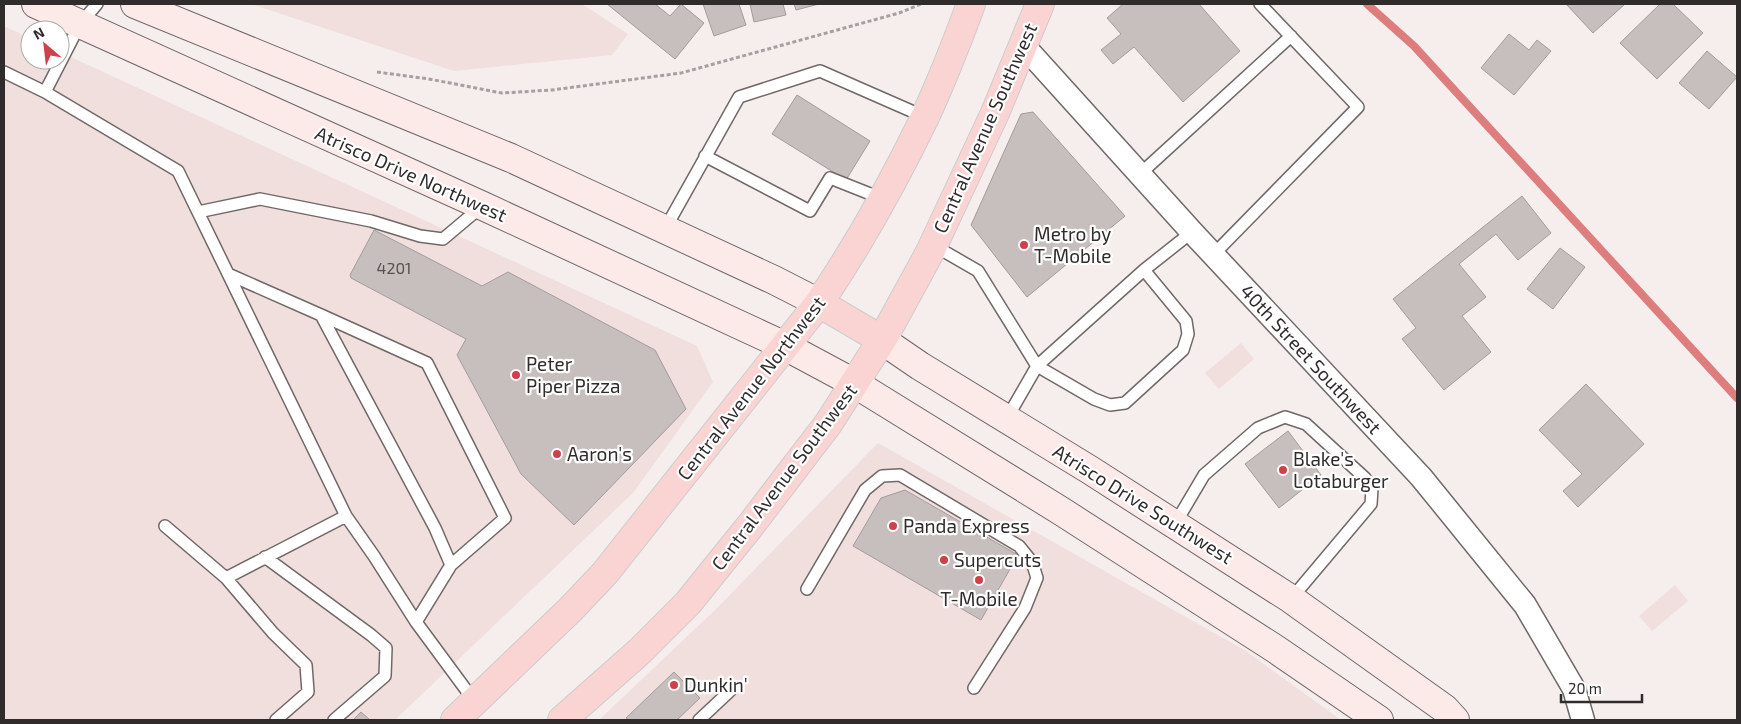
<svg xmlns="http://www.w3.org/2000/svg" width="1741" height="724" font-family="'Exo 2',sans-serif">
<rect width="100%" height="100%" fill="#f6eded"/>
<path fill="#f1dfde" d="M251,4H582L628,34L612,55L454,71Z
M4,26L30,38V60H60V52L697,346L713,382L633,493L395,720H4Z
M1241,343L1254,359L1219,389L1205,373Z
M878,443L1246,651L1341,720H599L717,608Z
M1675,585L1688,601L1652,631L1639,616Z"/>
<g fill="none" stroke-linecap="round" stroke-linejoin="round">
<path stroke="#dd7d7d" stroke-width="8" d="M1367,4L1414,46L1737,398"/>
</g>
<path fill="#c7bfbe" stroke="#a49c9b" d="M607,4H655L670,16L681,4L704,23L675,59Z
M703,4H739L746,25L714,36Z
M750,4H783L786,15L754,22Z
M794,4H819L796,10Z
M1123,4H1199L1240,51L1183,102L1134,47L1113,64L1101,50L1121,34L1107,18Z
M1566,4H1625L1593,33Z
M1660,4H1673L1703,33L1657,79L1620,43Z
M1509,34L1529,50L1537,40L1551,51L1514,95L1481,68Z
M1707,51L1737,77L1709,109L1679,83Z
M797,95L870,141L846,180L772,134Z
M1033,112L1125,216L1027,297L971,225L1021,114Z
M1522,196L1551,233L1518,260L1496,234L1459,264L1486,297L1462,316L1491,352L1444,390L1402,339L1416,328L1393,299Z
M374,230L482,286L508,272L655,350L686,409L574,525L521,474L457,355L466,339L351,278L350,275Z
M1560,248L1585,267L1553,309L1527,289Z
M1586,384L1644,444L1578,507L1563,491L1582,474L1539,430Z
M1288,431L1321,475L1279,508L1245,464Z
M905,490L1018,555L981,620L853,546L881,498Z
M674,672L700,698L677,720H629L626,718Z
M361,712L370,720H353Z"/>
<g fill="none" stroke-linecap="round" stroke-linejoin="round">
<g stroke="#706868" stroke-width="14">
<path id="service" d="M4,72L45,92L178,171L346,516L374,556L416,622L475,702
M45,92L80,24L97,4
M705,156L810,211L830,178L883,199
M1140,174L1291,36
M198,212L260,199L371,221L420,236L443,239L481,207
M665,229L739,97L820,71L925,117
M933,245L978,271L1037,366L1144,270L1192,232
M1213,255L1358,107L1260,4
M228,274L321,315L435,528L451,565L416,622
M321,315L427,363L505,518L451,565
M1007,418L1037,366L1094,399L1110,405L1125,403L1183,350L1188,334L1186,321L1144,270
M1175,524L1204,475L1258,428L1285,417L1306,424L1365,478L1372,489L1371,504L1291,599
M165,526L226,578L273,633L306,665L308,692L276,720
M265,557L371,635L386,648L385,676L334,720
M226,578L346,516
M807,589L865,490L882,476L900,475L1019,546L1032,562L1037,578L1025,608L974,688
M699,720L731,690"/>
</g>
<g stroke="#706868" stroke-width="25">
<path id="minor" d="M1023,45L1192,232L1421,477L1525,605L1574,689L1583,720"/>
</g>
<g stroke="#706868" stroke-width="30">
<path id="secondary" d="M36,4L483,206L785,346L854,383L1061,511L1277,650L1379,720
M135,4L511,158L774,280L819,303
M882,340L920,366L1090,470L1291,599L1445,709L1455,720"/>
</g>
<g stroke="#cdcccc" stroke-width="30">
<path id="primary" d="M819,303L882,340
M455,720L570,610L605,573L819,303C859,244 894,181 925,117C942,80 957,42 971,4
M562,720L640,651L688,603L750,526L828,424L882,340L930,252L995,113L1040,4"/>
</g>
<path stroke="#a7a0a0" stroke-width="3" stroke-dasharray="4 2.5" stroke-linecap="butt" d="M377,72L429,79L502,93L552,90L681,73L899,13L921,4"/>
<use href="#service" stroke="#fff" stroke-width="11"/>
<use href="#minor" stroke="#fff" stroke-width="22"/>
<use href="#secondary" stroke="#fceae9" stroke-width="28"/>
<use href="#primary" stroke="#fad4d3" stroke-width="28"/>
</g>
<g fill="#d0404b" stroke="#fff" stroke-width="2">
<circle cx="1024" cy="245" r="5"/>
<circle cx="516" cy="375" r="5"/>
<circle cx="557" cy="454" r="5"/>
<circle cx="1283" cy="470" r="5"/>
<circle cx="893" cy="526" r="5"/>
<circle cx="944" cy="560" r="5"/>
<circle cx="979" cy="580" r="5"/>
<circle cx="674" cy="685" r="5"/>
</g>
<g text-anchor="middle" stroke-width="4.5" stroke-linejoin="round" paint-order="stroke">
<g font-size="16" fill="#565150">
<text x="394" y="274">4201</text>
</g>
<g font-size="19" fill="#302c2c" stroke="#fff">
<text transform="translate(985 128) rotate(-66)" y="7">Central Avenue Southwest</text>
<text transform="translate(411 174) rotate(24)" y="7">Atrisco Drive Northwest</text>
<text transform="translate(1311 359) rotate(47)" y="7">40th Street Southwest</text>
<text transform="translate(751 388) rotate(-52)" y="7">Central Avenue Northwest</text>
<text transform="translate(784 477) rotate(-53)" y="7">Central Avenue Southwest</text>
<text transform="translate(1143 504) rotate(32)" y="7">Atrisco Drive Southwest</text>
</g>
<g font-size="19" fill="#302c2c" stroke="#fff" text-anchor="start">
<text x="1034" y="241">Metro by<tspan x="1034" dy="22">T-Mobile</tspan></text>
<text x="526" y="371">Peter<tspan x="526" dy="22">Piper Pizza</tspan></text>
<text x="567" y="461">Aaron's</text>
<text x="1293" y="466">Blake's<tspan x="1293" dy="22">Lotaburger</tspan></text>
<text x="903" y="533">Panda Express</text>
<text x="954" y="567">Supercuts</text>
<text x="979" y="606" text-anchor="middle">T-Mobile</text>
<text x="684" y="692">Dunkin'</text>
</g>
</g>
<rect width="1741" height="724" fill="none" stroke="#302c2c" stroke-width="10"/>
<g transform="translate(45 45) rotate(332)"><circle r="24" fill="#ffffff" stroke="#acabab"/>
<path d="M0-4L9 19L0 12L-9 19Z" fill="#d0404b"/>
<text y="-8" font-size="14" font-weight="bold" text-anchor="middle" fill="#302c2c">N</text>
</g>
<path d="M1561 694v8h81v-8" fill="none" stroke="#302c2c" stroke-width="2.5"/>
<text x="1568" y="694" font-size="15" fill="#302c2c" stroke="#ffffff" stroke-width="4" paint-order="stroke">20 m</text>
</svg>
